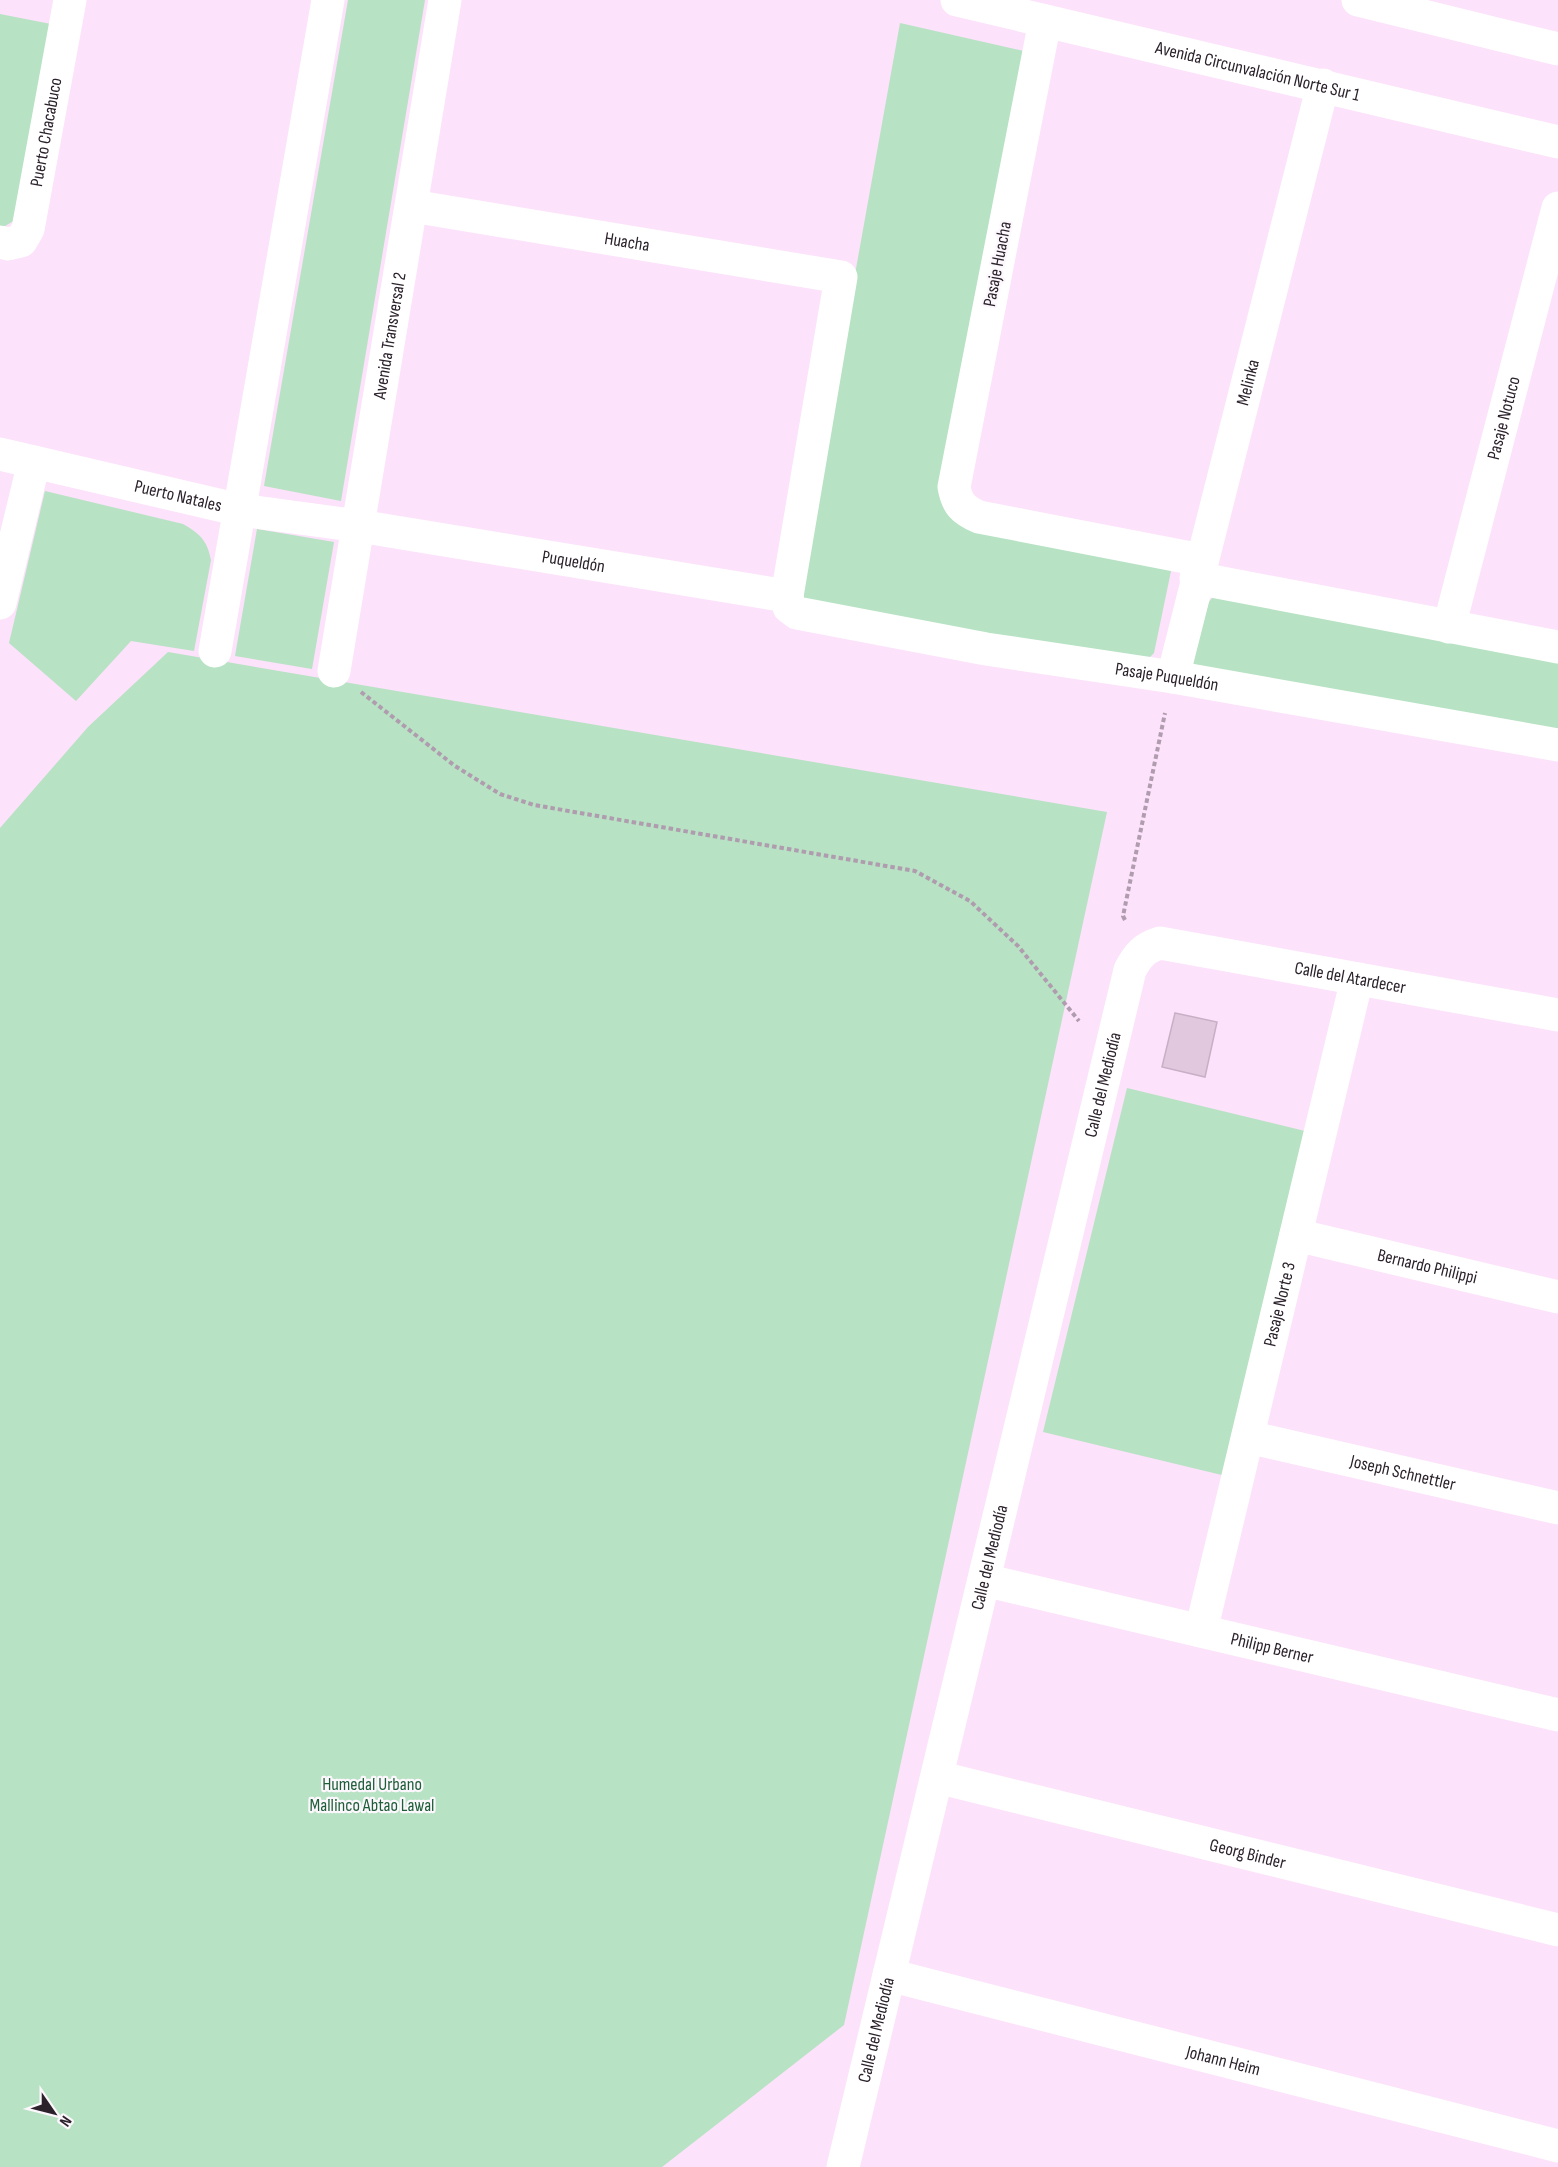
<svg xmlns="http://www.w3.org/2000/svg" width="1558" height="2167" font-family="'Sofia Sans Condensed',sans-serif">
<rect width="100%" height="100%" fill="#fce2fa"/>
<path fill="#b7e2c3" d="M348,0H425L341,501L264,486Z
M0,14L51,24L17,219L0,229Z
M900,23L1024,51L942,491L1169,566L1171,571L1154,653L1145,662L807,608L798,593Z
M45,491L183,524C200,534 207,540 211,560L194,651L131,641L76,701L9,643Z
M257,529L334,542L312,669L235,656Z
M1214,596L1558,654V738L1200,675L1192,662L1206,605Z
M168,652L1107,812L844,2025L662,2167H0V828L88,727Z
M1127,1088L1309,1132L1226,1476L1043,1432Z"/>
<path fill="#e2c8df" stroke="#c8afc6" stroke-width="1.5" d="M1175,1013L1217,1022L1205,1077L1162,1067Z"/>
<g fill="none" stroke-linecap="round" stroke-linejoin="round">
<path stroke="#b09caf" stroke-width="4" stroke-dasharray="4.5 3" stroke-linecap="butt" d="M361,692L455,766L500,794L534,805L915,871L970,901L1018,946L1079,1021
M1125,920L1123,916L1165,713"/>
<g stroke="#fff" stroke-width="33">
<path id="s1" d="M957,0L1558,142"/>
<path d="M1358,0L1558,49"/>
<path d="M1045,21L954,487C957,504 963,510 979,517L1201,560"/>
<path id="s2" d="M412,206L841,277L787,596L789,607L797,613L986,649L1173,677L1558,745"/>
<path id="s3" d="M0,242L8,244L21,241L28,229L70,0"/>
<path id="s4" d="M0,454L240,510L359,526L787,596"/>
<path d="M1196,578L1558,647"/>
<path d="M0,603L34,462"/>
<path id="s5" d="M1449,627L1558,208"/>
<path d="M215,651L328,0"/>
<path id="s6" d="M334,671L445,0"/>
<path id="s7" d="M1173,677L1323,85"/>
<path id="s8" d="M1296,1235L1558,1297"/>
<path id="s9" d="M1248,1437L1558,1508"/>
<path id="s10" d="M984,1580L1558,1715"/>
<path id="s11" d="M1201,1631L1357,979"/>
<path id="s12" d="M937,1777L1558,1930"/>
<path id="s13" d="M889,1975L1558,2146"/>
<path id="s14" d="M843,2167L1130,970C1138,955 1144,948 1160,943L1558,1015"/>
</g>
</g>
<g text-anchor="middle" stroke-width="4.5" stroke-linejoin="round" paint-order="stroke">
<g font-size="18" fill="#2b222b" stroke="#fcf7fc">
<text dy="6" stroke="none"><textPath href="#s1" startOffset="309">Avenida Circunvalación Norte Sur 1</textPath></text>
<text dy="6" stroke="none"><textPath href="#s3" startOffset="134">Puerto Chacabuco</textPath></text>
<text dy="6" stroke="none"><textPath href="#s2" startOffset="218">Huacha</textPath></text>
<text transform="translate(997 264) rotate(-79)" y="6">Pasaje Huacha</text>
<text dy="6" stroke="none"><textPath href="#s6" startOffset="340">Avenida Transversal 2</textPath></text>
<text dy="6" stroke="none"><textPath href="#s7" startOffset="304">Melinka</textPath></text>
<text dy="6" stroke="none"><textPath href="#s5" startOffset="216">Pasaje Notuco</textPath></text>
<text dy="6" stroke="none"><textPath href="#s4" startOffset="183">Puerto Natales</textPath></text>
<text dy="6" stroke="none"><textPath href="#s4" startOffset="584">Puqueldón</textPath></text>
<text dy="6" stroke="none"><textPath href="#s2" startOffset="1155">Pasaje Puqueldón</textPath></text>
<text dy="6" stroke="none"><textPath href="#s14" startOffset="1466">Calle del Atardecer</textPath></text>
<text dy="6" stroke="none"><textPath href="#s14" startOffset="1113">Calle del Mediodía</textPath></text>
<text dy="6" stroke="none"><textPath href="#s8" startOffset="135">Bernardo Philippi</textPath></text>
<text dy="6" stroke="none"><textPath href="#s11" startOffset="336">Pasaje Norte 3</textPath></text>
<text dy="6" stroke="none"><textPath href="#s9" startOffset="159">Joseph Schnettler</textPath></text>
<text dy="6" stroke="none"><textPath href="#s14" startOffset="627">Calle del Mediodía</textPath></text>
<text dy="6" stroke="none"><textPath href="#s10" startOffset="296">Philipp Berner</textPath></text>
<text dy="6" stroke="none"><textPath href="#s12" startOffset="320">Georg Binder</textPath></text>
<text dy="6" stroke="none"><textPath href="#s14" startOffset="141">Calle del Mediodía</textPath></text>
<text dy="6" stroke="none"><textPath href="#s13" startOffset="345">Johann Heim</textPath></text>
</g>
<g font-size="18" fill="#1d5e38" stroke="#fcf7fc">
<text x="372" y="1790">Humedal Urbano<tspan x="372" dy="21">Mallinco Abtao Lawal</tspan></text>
</g>
</g>
<g transform="translate(54 2113) rotate(125)" stroke="#fcf7fc" stroke-width="4.5" paint-order="stroke">
<path d="M0-4.5L10 22L0 15L-10 22Z" fill="#2b222b"/>
<text y="-9" font-size="16" font-weight="bold" text-anchor="middle" fill="#2b222b">N</text>
</g>
</svg>
